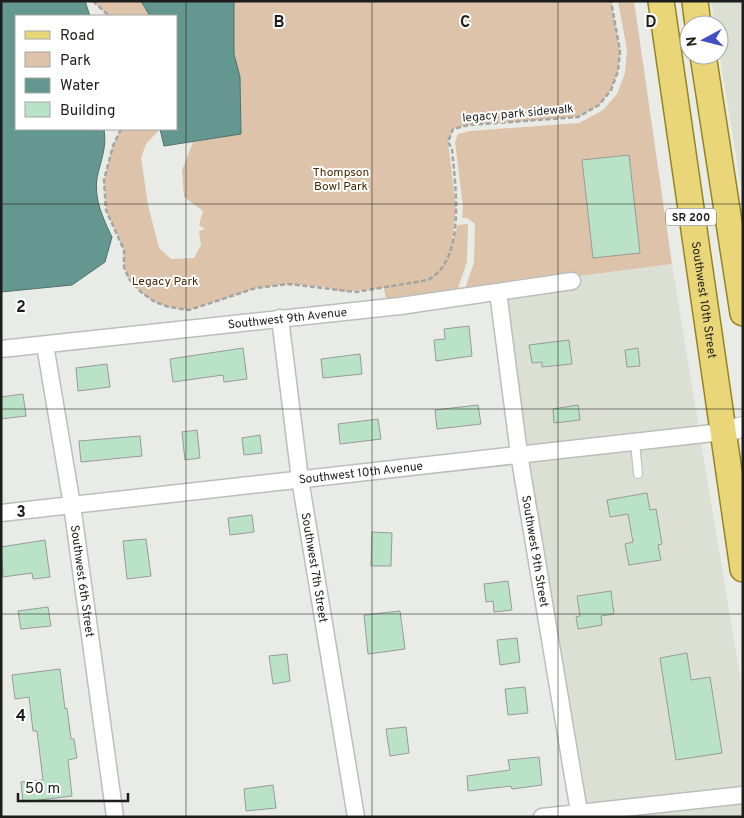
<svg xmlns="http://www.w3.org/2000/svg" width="744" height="818" font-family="Overpass,sans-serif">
<rect width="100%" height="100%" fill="#e9ebe7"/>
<path fill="#dbdfd4" d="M711,1H743V197L719,52V25H715Z
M672,264L699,428L527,446L507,298L581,287L579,276Z
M701,442L743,693V788L587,804L529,461Z
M743,803V817H609Z"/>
<path fill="#ddc3aa" d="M93,1H141L150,16H109Z
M234,1H611L620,51L618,71L611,90L599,105L578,117L469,125L453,129L448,142L456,208L452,243L458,225L468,224L467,262L457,291L386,301L384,288L341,292L326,287L288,284L256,288L189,310L169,307L155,302L141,292L129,279L124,267V250L106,210L104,180L113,146L121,129H160L146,144L141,158L148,205L159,248L171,259L194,258L201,245L199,231L205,229L199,225L203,211L184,197L182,170L193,142L241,134L240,77L234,54Z
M618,1H634L672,264L579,276L578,273L465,289L474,262L475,224L467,218H462L463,207L455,142L458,134L470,131L579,123L603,110L617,94L625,73L627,50Z"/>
<path fill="#649790" stroke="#4f726d" d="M1,1H85L90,16H16V129H104C107,148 101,159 97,178C94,200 103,218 112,237L105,262L72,285L1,292Z
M141,1H234V54L240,77L241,134L164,146L160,129H176V16H150Z"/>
<path fill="#bae2c7" stroke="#989b99" d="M629,155L640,253L593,258L582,160Z
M469,326L472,356L436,361L434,340L445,339L444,329Z
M569,340L572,364L542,367V362L532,363L529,345Z
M243,348L247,379L224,382L223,375L173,382L170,359Z
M638,348L640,366L627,367L625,350Z
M360,354L362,374L323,378L321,359Z
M107,364L110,387L78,391L76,368Z
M23,394L26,416L1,419V397Z
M478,405L481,424L437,429L435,410Z
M578,405L580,420L554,423L553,409Z
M378,419L381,439L340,444L338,424Z
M197,430L200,458L185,460L182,432Z
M260,435L262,453L244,455L242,438Z
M140,436L142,456L81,462L79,441Z
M647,493L650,510L656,509L662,544L658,545L661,560L629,565L625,544L633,542L628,514L610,517L607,500Z
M252,515L254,532L230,535L228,518Z
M372,532L392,533L391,566H371Z
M146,539L151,576L127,579L123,541Z
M45,540L50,577L33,579L32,573L3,577L1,547Z
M508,581L512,610L494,612L493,601L486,602L484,584Z
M611,591L614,614L601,616L602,625L578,629L576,617L580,616L577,596Z
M48,607L51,626L21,629L18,611Z
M400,611L405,649L368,654L364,615Z
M517,638L520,662L500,665L497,640Z
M687,653L691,680L710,677L722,753L676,760L660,658Z
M287,654L290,681L273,684L269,656Z
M60,669L65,709L67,708L71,739H74L77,758L68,760L72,796L23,802L21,782L43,780L37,731H33L29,697L15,699L12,675Z
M525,687L528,713L508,715L505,689Z
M406,727L409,753L390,756L386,729Z
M539,757L542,785L512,789L511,786L468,791L467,776L510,770L508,760Z
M273,785L276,808L246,811L244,789Z"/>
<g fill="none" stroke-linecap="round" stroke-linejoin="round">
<g stroke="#bdbebb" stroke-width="10">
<path id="service" d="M635,442L638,474"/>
</g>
<g stroke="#bdbebb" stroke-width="19">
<g id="minor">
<path id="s1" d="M498,292L519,454L579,812"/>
<path id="s2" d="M280,318L300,479L356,817"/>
<path id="s3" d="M45,345L72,505L115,817"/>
<path id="s4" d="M1,349L400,306L572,281"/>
<path id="s5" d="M1,513L722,432"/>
<path d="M542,817L743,795"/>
</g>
</g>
<g stroke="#bdbebb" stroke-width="22">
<path id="tertiary" d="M722,432L743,427"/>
</g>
<g stroke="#98841f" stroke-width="28">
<g id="primary">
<path id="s6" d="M661,1L743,569"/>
<path d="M695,1L698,25"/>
<path d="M703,55L743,313"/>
</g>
</g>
<path stroke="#a4a5a2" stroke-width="2.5" stroke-dasharray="5 2.5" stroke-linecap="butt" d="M93,1L109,16
M121,129L113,146L104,180L106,210L124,250V267L129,279L141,292L155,302L169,307L189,310L256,288L289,284L356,292L428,280C467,259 455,185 452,149L448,142L453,129L469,125L578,117L599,105L611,90L618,71L620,51L611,1"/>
<use href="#service" stroke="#fff" stroke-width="8"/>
<use href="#minor" stroke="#fff" stroke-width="16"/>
<use href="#tertiary" stroke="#fff" stroke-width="20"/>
<use href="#primary" stroke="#e9d679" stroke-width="25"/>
</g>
<path fill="none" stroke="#1d1d1c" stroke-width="1" stroke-opacity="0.55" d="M186,1V817M372,1V817M558,1V817M1,204H743M1,409H743M1,614H743"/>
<g text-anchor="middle" stroke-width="4" stroke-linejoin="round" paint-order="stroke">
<rect fill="#fff" stroke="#616160" stroke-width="1" x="666" y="208.5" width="50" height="17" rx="4"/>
<g font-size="11" font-weight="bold" fill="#1d1d1c">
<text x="691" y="221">SR 200</text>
</g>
<g font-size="12" fill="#1d1d1c" stroke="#fff">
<text transform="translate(518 113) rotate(-5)" y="4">legacy park sidewalk</text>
<text dy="4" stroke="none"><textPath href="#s6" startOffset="302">Southwest 10th Street</textPath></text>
<text dy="4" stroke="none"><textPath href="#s4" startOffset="288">Southwest 9th Avenue</textPath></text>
<text dy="4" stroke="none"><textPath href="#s5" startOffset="362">Southwest 10th Avenue</textPath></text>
<text dy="4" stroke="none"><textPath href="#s1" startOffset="262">Southwest 9th Street</textPath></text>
<text dy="4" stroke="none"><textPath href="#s2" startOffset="252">Southwest 7th Street</textPath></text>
<text dy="4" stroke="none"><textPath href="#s3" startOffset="239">Southwest 6th Street</textPath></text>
</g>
<g font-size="12" fill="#462700" stroke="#fff">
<text x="341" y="176">Thompson<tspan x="341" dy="14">Bowl Park</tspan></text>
<text x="165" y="285">Legacy Park</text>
</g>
</g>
<g font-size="16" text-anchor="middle" font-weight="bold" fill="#1d1d1c" stroke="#fff" stroke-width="4" stroke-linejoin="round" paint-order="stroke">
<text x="279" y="27">B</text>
<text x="465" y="27">C</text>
<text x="651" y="27">D</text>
<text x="21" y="312">2</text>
<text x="21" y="517">3</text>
<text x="21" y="721">4</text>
</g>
<rect width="744" height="818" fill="none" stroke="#1d1d1c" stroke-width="5"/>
<rect x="15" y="15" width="162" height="115" fill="#ffffff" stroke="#a5a5a4"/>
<rect x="25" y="31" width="25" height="8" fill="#e9d679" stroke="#a5a5a4"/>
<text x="60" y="40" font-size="15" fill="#1d1d1c">Road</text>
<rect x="25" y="52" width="25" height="15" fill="#ddc3aa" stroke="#a5a5a4"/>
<text x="60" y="65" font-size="15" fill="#1d1d1c">Park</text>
<rect x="25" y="78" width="25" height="15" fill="#649790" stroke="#a5a5a4"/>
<text x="60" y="90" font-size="15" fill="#1d1d1c">Water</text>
<rect x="25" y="102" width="25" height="15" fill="#bae2c7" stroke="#a5a5a4"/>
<text x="60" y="115" font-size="15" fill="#1d1d1c">Building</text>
<g transform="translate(704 40) rotate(263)"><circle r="24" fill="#ffffff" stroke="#a5a5a4"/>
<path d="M0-4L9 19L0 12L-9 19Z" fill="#444ec3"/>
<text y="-8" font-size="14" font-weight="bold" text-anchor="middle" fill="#1d1d1c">N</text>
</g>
<path d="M18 793v8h110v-8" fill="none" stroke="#1d1d1c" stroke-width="2.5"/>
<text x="25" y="793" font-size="15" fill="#1d1d1c" stroke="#ffffff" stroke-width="4" paint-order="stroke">50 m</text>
</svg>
